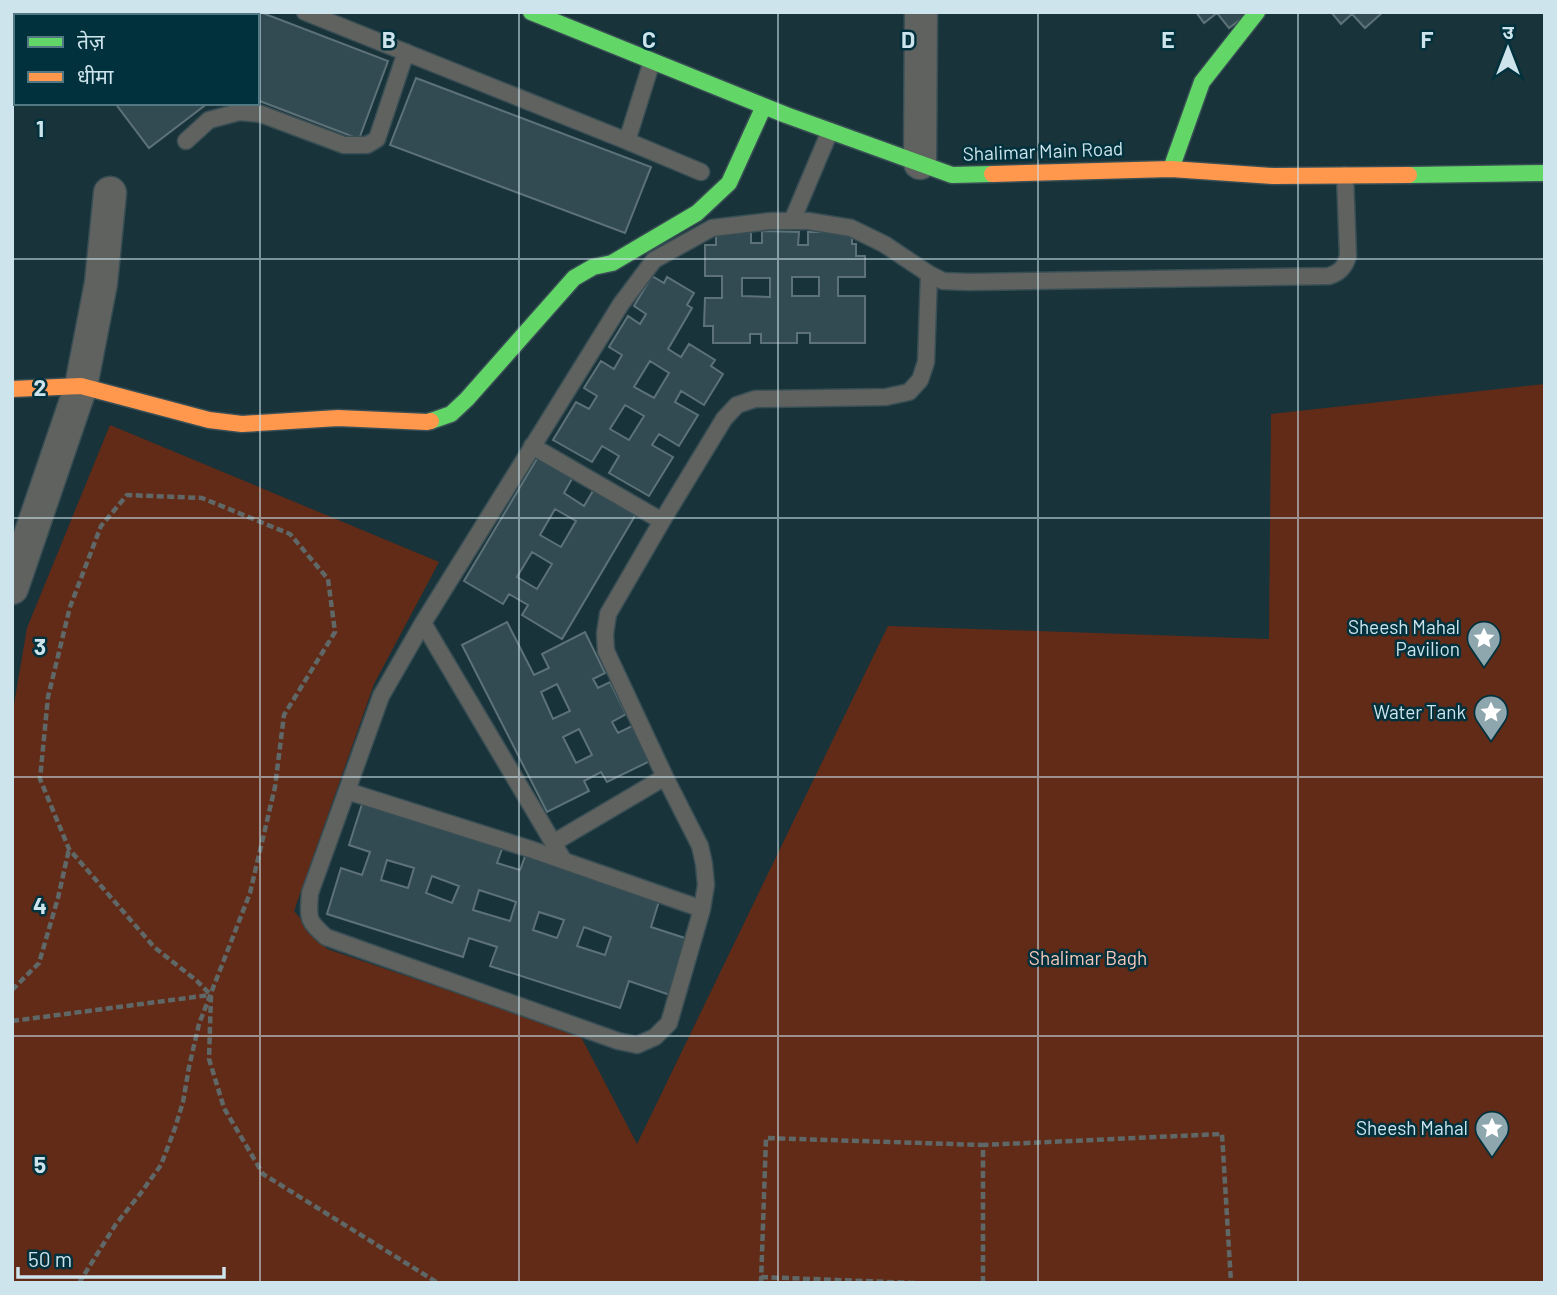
<svg xmlns="http://www.w3.org/2000/svg" width="1557" height="1295" font-family="Barlow,'Noto Sans Devanagari',sans-serif">
<rect width="100%" height="100%" fill="#19333a"/>
<path fill="#612b17" d="M1545,384V1283H12V716L27,628L110,425L439,562L374,684L294,911L327,949L580,1035L637,1144L888,626L1269,639L1271,414Z"/>
<path fill="#324a51" stroke="#5d7278" stroke-width="2" fill-rule="evenodd" d="M193,12H202L220,16H188Z
M240,12H260L388,61L359,139L257,100V16H232Z
M1196,12H1250L1229,28L1217,13L1204,23Z
M1331,12H1383L1365,28L1352,14L1341,24Z
M416,78L651,167L625,233L390,145Z
M115,103H208L149,148Z
M716,231H751V243H762V231L799,232L798,245H808V232H852V244H856V256H865V277H838V296H865V343H810V333H797V343H761V334H750V343H713V326H704L705,298H722V276H705V245H716ZM792,277H819V296H792ZM742,278H770V297L742,296Z
M652,276L664,283L667,277L694,293L687,305L692,308L668,349L681,357L689,344L715,360L711,366L723,374L704,405L681,391L675,402L698,415L679,446L659,434L652,445L673,457L649,496L609,473L619,456L602,446L592,462L553,440L576,402L589,409L597,396L584,388L601,361L614,369L622,355L609,347L628,316L640,324L646,314L634,306ZM650,361L669,373L654,398L634,387ZM625,405L644,416L629,440L610,429Z
M538,457L573,477L564,493L584,506L594,489L636,514L562,639L522,615L528,605L509,594L503,604L464,581ZM555,509L576,521L561,547L540,535ZM532,552L552,564L537,589L517,577Z
M507,622L534,675L549,668L542,654L585,632L605,673L593,679L598,688L610,682L626,714L612,722L618,733L632,726L650,761L607,782L601,772L584,781L589,791L547,812L462,645ZM557,684L570,711L553,719L541,692ZM579,729L592,755L576,763L563,737Z
M363,801L503,846L497,863L520,870L526,854L660,898L651,927L688,939L670,995L629,981L620,1008L490,966L497,947L469,938L463,957L327,914L341,868L362,875L370,852L349,845ZM387,860L414,868L408,888L381,880ZM432,876L459,886L452,903L426,893ZM479,890L516,902L510,921L473,910ZM539,912L564,920L557,938L533,930ZM584,927L611,937L605,955L577,946Z"/>
<g fill="none" stroke-linecap="round" stroke-linejoin="round">
<g stroke="#384e54" stroke-width="19">
<path id="lane" d="M305,12L627,141L652,61
M146,16L151,12
M186,141L209,120L239,112L261,114L344,145H367L377,139L406,52
M627,141L701,172
M792,221L830,131
M929,274L926,362L920,380L909,392L886,397L755,399L737,405L724,419L662,521L608,614L605,634L606,651L665,777L700,846L704,864L706,885L702,909L669,1023L655,1037L637,1045L618,1041L326,937C307,920 308,919 310,893L381,696L423,623L621,304L654,260L712,228L771,221H808L851,228L884,244L929,274L943,281L969,282L1329,276C1340,273 1345,267 1348,256L1345,175
M532,446L662,521
M423,623L564,861
M347,791L530,849L702,909
M553,843L665,777"/>
</g>
<g stroke="#384e54" stroke-width="35">
<path id="street" d="M920,163L921,12
M12,588L81,386L101,283L110,193"/>
</g>
<g stroke="#384e54" stroke-width="19">
<path id="fast" d="M531,12L786,115L952,175L992,174
M1171,169L1202,82L1257,12
M1409,175L1545,173
M431,421L451,414L467,399L574,278L593,267L612,263L697,213L729,183L764,106"/>
</g>
<g stroke="#384e54" stroke-width="19">
<path id="slow" d="M992,174L1171,169L1273,176L1409,175
M12,389L81,386L209,420L242,424L338,418L427,422L431,421"/>
</g>
<path stroke="#606867" stroke-width="4.5" stroke-dasharray="7 3.5" stroke-linecap="butt" d="M12,990L39,963L58,898L69,849
M12,1021L210,995
M761,1277L915,1283
M79,1283L116,1224L140,1194L161,1165L175,1128L183,1102L189,1067L199,1024L250,893L275,787L284,715L335,632L328,579L290,534L202,498L127,495L101,526L70,607L48,697L40,779L69,849L154,947L197,981L211,995L209,1059L224,1108L263,1174L438,1283
M761,1283L766,1138L983,1145
M983,1283V1145L1222,1134L1231,1283"/>
<use href="#lane" stroke="#5f625f" stroke-width="16"/>
<use href="#street" stroke="#5f625f" stroke-width="32"/>
<use href="#fast" stroke="#63d668" stroke-width="16"/>
<use href="#slow" stroke="#ff974d" stroke-width="16"/>
</g>
<path fill="none" stroke="#cde4ec" stroke-width="2" stroke-opacity="0.55" d="M260,12V1283M519,12V1283M778,12V1283M1038,12V1283M1298,12V1283M12,259H1545M12,518H1545M12,777H1545M12,1036H1545"/>
<defs>
<g id="sight-pin" transform="scale(1.75)"><path d="M0 17L-7.5 6A9.5 9.5 0 1 1 7.5 6Z" fill="#8ea6ae" stroke="#00313d"/><path d="M0-6L1.8-2.2L6-1.7L2.9 1.2L3.7 5.4L0 3.3L-3.7 5.4L-2.9 1.2L-6-1.7L-1.8-2.2Z" fill="#fff"/></g>
</defs>
<g fill-rule="evenodd">
<use href="#sight-pin" x="1484" y="638"/>
<use href="#sight-pin" x="1491" y="712"/>
<use href="#sight-pin" x="1492" y="1128"/>
</g>
<g text-anchor="middle" stroke-width="5" stroke-linejoin="round" paint-order="stroke">
<g font-size="19" fill="#cde4ec" stroke="#00313d">
<text transform="translate(1043 151) rotate(-2)" y="7">Shalimar Main Road</text>
</g>
<g font-size="19" fill="#cde4ec" stroke="#00313d" text-anchor="end">
<text x="1460" y="634">Sheesh Mahal<tspan x="1460" dy="22">Pavilion</tspan></text>
<text x="1466" y="719">Water Tank</text>
<text x="1468" y="1135">Sheesh Mahal</text>
</g>
<g font-size="19" fill="#f7c7b7" stroke="#00313d">
<text x="1088" y="965">Shalimar Bagh</text>
</g>
</g>
<g font-size="23" text-anchor="middle" font-weight="bold" fill="#cde4ec" stroke="#00313d" stroke-width="5" stroke-linejoin="round" paint-order="stroke">
<text x="389" y="48">B</text>
<text x="649" y="48">C</text>
<text x="908" y="48">D</text>
<text x="1168" y="48">E</text>
<text x="1427" y="48">F</text>
<text x="40" y="137">1</text>
<text x="40" y="396">2</text>
<text x="40" y="655">3</text>
<text x="40" y="914">4</text>
<text x="40" y="1173">5</text>
</g>
<rect width="1557" height="1295" fill="none" stroke="#cde4ec" stroke-width="28"/>
<rect x="14" y="14" width="245" height="91" fill="#00313d" stroke="#527983" stroke-width="2"/>
<rect x="28" y="37" width="35" height="10" fill="#63d668" stroke="#527983" stroke-width="2"/>
<text x="77" y="49" font-size="21" fill="#cde4ec">तेज़</text>
<rect x="28" y="72" width="35" height="10" fill="#ff974d" stroke="#527983" stroke-width="2"/>
<text x="77" y="84" font-size="21" fill="#cde4ec">धीमा</text>
<g transform="translate(1508 49)" stroke="#00313d" stroke-width="5" paint-order="stroke">
<path d="M0-5L12 26L0 18L-12 26Z" fill="#cde4ec"/>
<text y="-10" font-size="19" font-weight="bold" text-anchor="middle" fill="#cde4ec">उ</text>
</g>
<path d="M18 1267v10h206v-10" fill="none" stroke="#cde4ec" stroke-width="3.5"/>
<text x="28" y="1267" font-size="21" fill="#cde4ec" stroke="#00313d" stroke-width="5" paint-order="stroke">50 m</text>
</svg>
